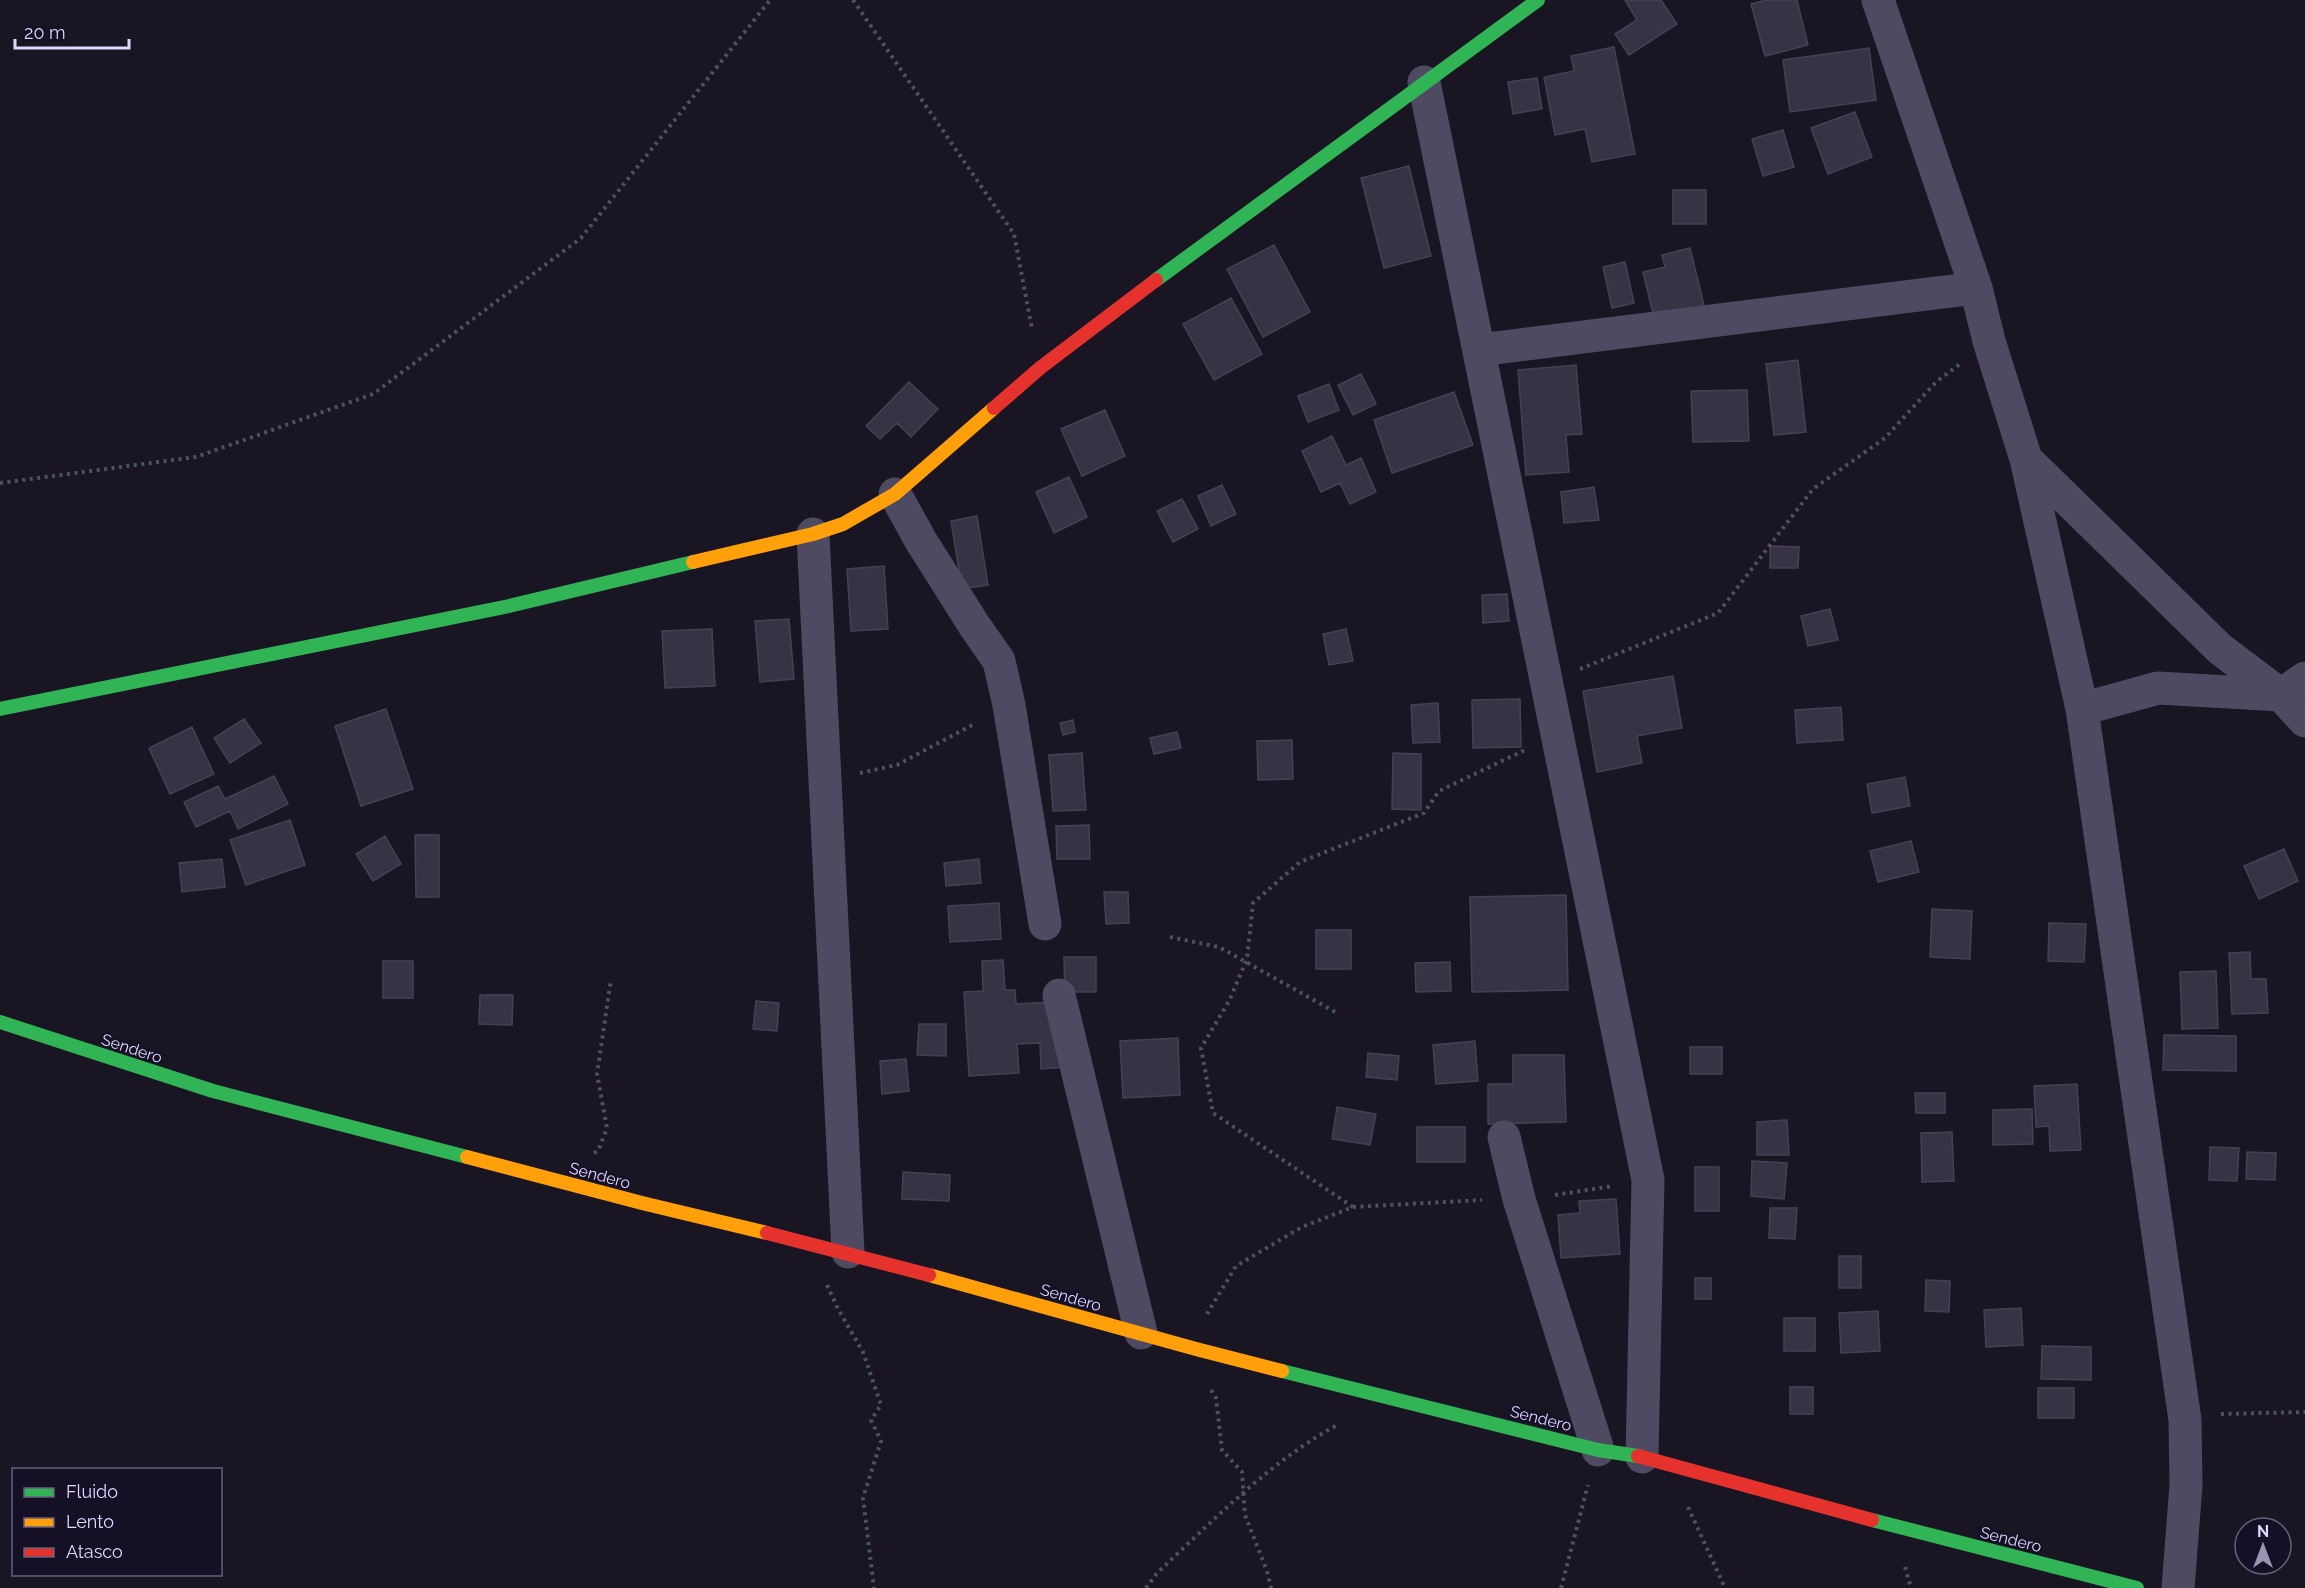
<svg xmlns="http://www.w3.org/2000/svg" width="2305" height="1588" font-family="Raleway,sans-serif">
<rect width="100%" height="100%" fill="#191522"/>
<path fill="#383344" stroke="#464055" stroke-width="1.5" d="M1625,0H1661L1677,24L1629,55L1615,34L1637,20Z
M1766,0H1797L1808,45L1765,56L1751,4Z
M1614,47L1635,154L1592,162L1585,129L1555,135L1544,77L1574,71L1571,56Z
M1869,48L1876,100L1790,112L1783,60Z
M1537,78L1542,109L1513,114L1508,82Z
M1855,112L1872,157L1828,174L1811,128Z
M1783,130L1794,167L1763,176L1752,139Z
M1409,166L1431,256L1384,268L1361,178Z
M1673,190H1706V224H1673Z
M1274,245L1310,312L1263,337L1227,269Z
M1690,248L1705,309L1655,322L1643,272L1665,267L1662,255Z
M1625,262L1634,303L1612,308L1603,267Z
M1231,298L1262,354L1214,380L1183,324Z
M1798,360L1806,432L1774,435L1766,364Z
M1576,365L1582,434L1566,435L1569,472L1526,475L1518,370Z
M1361,374L1376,404L1353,415L1338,385Z
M909,382L938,409L911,437L897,423L880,439L866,426Z
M1329,384L1339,410L1308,422L1298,396Z
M1747,390L1749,441L1693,442L1691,391Z
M1454,392L1473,445L1392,473L1374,420Z
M1105,410L1125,456L1082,476L1061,429Z
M1332,436L1346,465L1361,458L1376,492L1350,504L1340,483L1321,492L1302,451Z
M1069,477L1087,517L1054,533L1036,492Z
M1222,485L1236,514L1211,526L1198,496Z
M1594,487L1599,520L1564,523L1561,492Z
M1182,499L1198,529L1173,542L1157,511Z
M977,516L988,585L962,589L951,521Z
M1770,546L1799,547L1798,568H1770Z
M884,566L888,629L851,631L847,569Z
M1507,594L1509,621L1483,623L1482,595Z
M1830,609L1838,640L1808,646L1801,616Z
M789,619L794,679L760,682L755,621Z
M712,629L715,686L665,688L662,631Z
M1346,629L1353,661L1329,665L1323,634Z
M1673,676L1682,728L1637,736L1642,763L1597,772L1583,691Z
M1520,699L1521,747L1473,748L1472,700Z
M1438,703L1440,742L1413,743L1411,705Z
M1841,707L1843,740L1797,743L1795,710Z
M386,709L413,789L361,806L335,726Z
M244,719L261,743L230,763L214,738Z
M1073,720L1075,732L1063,735L1060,723Z
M192,727L214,774L170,794L149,748Z
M1177,732L1181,748L1154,754L1150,738Z
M1292,740L1293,779L1258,780L1257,741Z
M1082,753L1086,810L1053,811L1049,755Z
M1393,753L1421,754V810L1392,809Z
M274,776L288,804L238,829L230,811L196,827L184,802L218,786L225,799Z
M1905,777L1910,806L1872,813L1867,784Z
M290,820L305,865L246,885L230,840Z
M1089,825L1090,859H1057L1056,826Z
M415,835H439V897H416Z
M385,836L401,864L373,881L356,854Z
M1911,841L1919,872L1878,882L1870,851Z
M2284,849L2298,881L2259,899L2244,866Z
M222,859L225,887L182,892L179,863Z
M979,859L981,883L946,886L944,863Z
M1104,892H1128L1129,923L1106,924Z
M1566,895L1568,990L1472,992L1470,897Z
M999,903L1001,939L950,942L948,906Z
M1932,909L1972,911L1970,959L1930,957Z
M2049,923L2086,924L2084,962L2048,961Z
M1316,930H1351V969H1316Z
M2250,952L2251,979H2266L2268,1013L2232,1014L2229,953Z
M1064,957H1096V992H1065Z
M1003,960L1005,990H1015L1016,1004L1051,1002L1066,1067L1041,1069L1040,1043L1017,1044L1019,1073L969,1076L964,992L983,991L982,961Z
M383,961H413V998H383Z
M1450,962L1451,991L1416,992L1415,963Z
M2216,971L2218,1028L2182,1029L2180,972Z
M480,995H513L512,1025L479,1024Z
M756,1001L779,1003L777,1031L753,1029Z
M919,1024H946V1056L917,1055Z
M2164,1035L2236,1036V1071L2163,1070Z
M1178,1038L1180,1095L1123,1098L1120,1041Z
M1475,1041L1478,1081L1436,1084L1433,1045Z
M1690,1047H1722V1074H1690Z
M1368,1053L1399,1056L1397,1080L1366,1077Z
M1513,1055H1564L1566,1122L1488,1124V1084H1513Z
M906,1059L909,1091L882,1094L880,1061Z
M2077,1084L2081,1150L2050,1151L2049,1126L2036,1127L2034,1086Z
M1915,1093H1945V1113H1916Z
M1337,1107L1376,1114L1370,1145L1332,1139Z
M2032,1109L2033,1144L1993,1145V1110Z
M1787,1120L1789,1155H1757V1122Z
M1417,1127H1465V1162H1417Z
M1952,1132L1954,1181L1922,1182L1921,1133Z
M2210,1147L2239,1148L2237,1181L2209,1180Z
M2247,1152L2276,1153L2275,1180L2246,1179Z
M1752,1161L1787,1163L1784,1199L1751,1196Z
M1695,1167H1719V1211H1695Z
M903,1172L950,1175L949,1201L902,1199Z
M1616,1199L1620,1254L1561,1258L1558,1215L1580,1213L1579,1201Z
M1770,1208H1797L1795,1239L1769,1238Z
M1839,1256H1861V1288H1839Z
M1695,1278H1711V1299H1695Z
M1926,1280L1950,1281L1949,1312L1925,1311Z
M2021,1308L2023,1345L1986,1347L1984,1310Z
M1878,1311L1880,1351L1841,1353L1839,1313Z
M1784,1318H1815V1351H1784Z
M2042,1346L2091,1347V1380L2041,1379Z
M1790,1387H1813V1414H1790Z
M2038,1388H2074V1418H2038Z"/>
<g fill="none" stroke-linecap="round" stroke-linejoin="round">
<path stroke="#495363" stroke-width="4" stroke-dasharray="3 4.5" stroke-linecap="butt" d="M853,0L1014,234L1032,329
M0,483L196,457L373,394L581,238L770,0
M1580,669L1718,613L1813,489L1885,438L1936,382L1960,364
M860,773L897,765L976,723
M1170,937L1219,947L1337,1013
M594,1153L598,1151L607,1128L597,1074L611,979
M1555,1195L1613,1186
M1353,1207L1213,1113L1201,1048L1229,1001L1247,959L1253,903L1300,862L1424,813L1439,791L1525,750
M827,1285L838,1309L863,1352L881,1405L871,1420L881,1441L863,1498L874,1588
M1207,1314L1236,1266L1302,1227L1353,1207L1482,1200
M1211,1390L1216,1398L1222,1450L1242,1472L1245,1515L1267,1571L1271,1588
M2221,1414L2305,1412
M1688,1507L1725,1588
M1905,1567L1911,1588
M1146,1588L1157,1573C1214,1520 1270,1461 1339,1424
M1561,1588L1588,1485"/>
<path stroke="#4e4a62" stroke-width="33" d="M1878,0L1976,288L1989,341L2026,459L2220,649L2281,695L2305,721
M1424,82L1648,1180L1642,1457
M1479,350L1976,288
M2026,459L2082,709
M895,494L921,541L974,625L999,661L1009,705L1045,924
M813,534L848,1252
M1059,995L1141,1333
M1504,1137L1519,1199L1598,1450
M2178,1588L2186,1485L2185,1420L2082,709L2158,688L2281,695L2305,678"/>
<path stroke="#30b455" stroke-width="14" d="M1156,280L1538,0
M0,709L509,606L693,562
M0,1022L213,1091L467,1157
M1282,1371L1598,1450L1638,1456
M1872,1520L2137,1588"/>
<path stroke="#ff9f0a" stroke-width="14" d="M693,562L813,534L843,524L895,494L994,408
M467,1157L642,1203L767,1233
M929,1275L1196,1349L1282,1371"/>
<path stroke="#e5322d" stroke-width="14" d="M994,408L1040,368L1156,280
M767,1233L929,1275
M1638,1456L1872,1520"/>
</g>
<g text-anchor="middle" stroke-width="4.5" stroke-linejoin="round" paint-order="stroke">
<g font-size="16" fill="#dfd7fe" stroke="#161027">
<text transform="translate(132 1048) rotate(18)" y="6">Sendero</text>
<text transform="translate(600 1175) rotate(15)" y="6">Sendero</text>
<text transform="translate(1071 1297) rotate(16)" y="6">Sendero</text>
<text transform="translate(1541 1418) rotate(14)" y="6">Sendero</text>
<text transform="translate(2011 1539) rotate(14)" y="6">Sendero</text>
</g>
</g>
<rect x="12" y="1468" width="210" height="108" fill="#161027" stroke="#66607d" stroke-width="1.5"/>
<rect x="24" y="1488" width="30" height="9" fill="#30b455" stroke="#66607d" stroke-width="1.5"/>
<text x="66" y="1498" font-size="18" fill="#dfd7fe">Fluido</text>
<rect x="24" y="1518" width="30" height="9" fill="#ff9f0a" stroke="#66607d" stroke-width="1.5"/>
<text x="66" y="1528" font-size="18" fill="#dfd7fe">Lento</text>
<rect x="24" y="1548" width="30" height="9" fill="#e5322d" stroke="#66607d" stroke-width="1.5"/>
<text x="66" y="1558" font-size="18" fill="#dfd7fe">Atasco</text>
<g transform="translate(2263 1546)"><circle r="28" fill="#161027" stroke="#66607d" stroke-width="1.5"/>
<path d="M0-4.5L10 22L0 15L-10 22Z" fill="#9a93b1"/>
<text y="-9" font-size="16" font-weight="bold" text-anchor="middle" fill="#dfd7fe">N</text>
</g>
<path d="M15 39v9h114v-9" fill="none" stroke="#dfd7fe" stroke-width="3"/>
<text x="24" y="39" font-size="18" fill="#dfd7fe" stroke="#161027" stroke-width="4.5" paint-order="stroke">20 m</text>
</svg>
